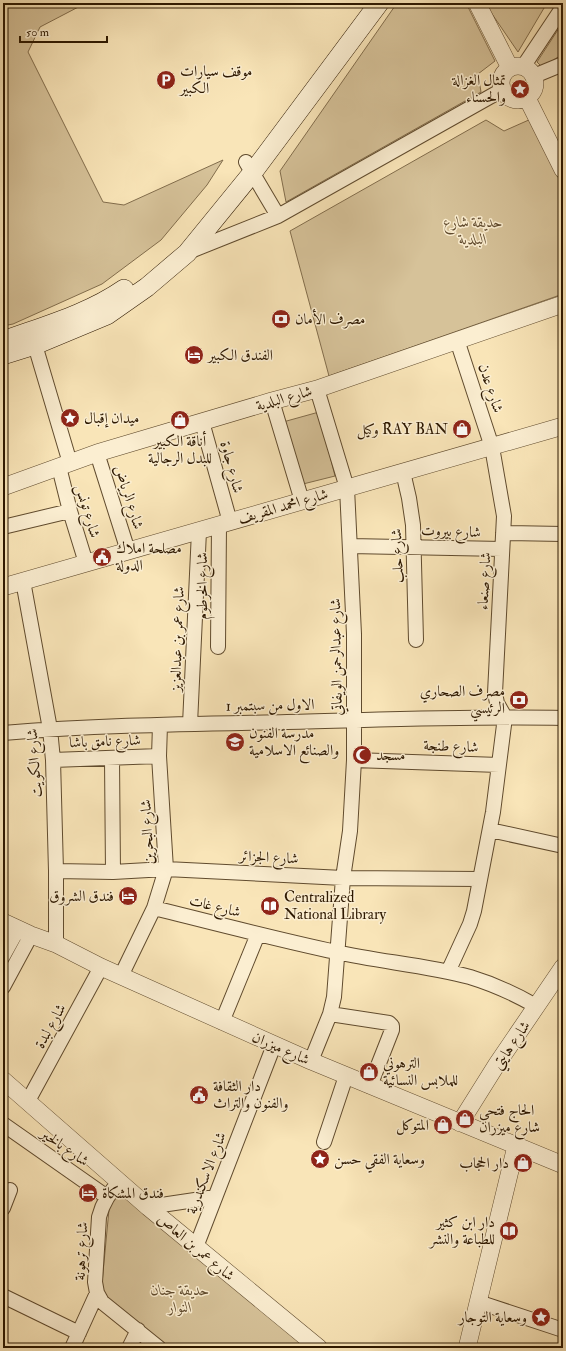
<svg xmlns="http://www.w3.org/2000/svg" width="566" height="1351" font-family="'IM FELL Double Pica',Amiri,serif">
<rect width="100%" height="100%" fill="#f9e5b8"/>
<filter id="stains"><feTurbulence type="fractalNoise" baseFrequency=".005" numOctaves="4"/><feColorMatrix values="0 0 0 0 .2 0 0 0 0 .09 0 0 0 0 .02 0 0 0 .5 -.17"/></filter>
<radialGradient id="worn" r=".72"><stop offset=".6" stop-color="#630" stop-opacity="0"/><stop offset="1" stop-color="#630" stop-opacity=".3"/></radialGradient>
<path fill="#d6c299" stroke="#826d4c" d="M3,3H86L40,27L28,52L103,202L124,205L223,160L207,185L161,240L102,284L13,324L3,326Z
M397,3H466L495,61L478,74L481,92L286,202L280,171Z
M488,3H547L518,52L490,11Z
M563,22V54L542,67L537,62Z
M531,119L563,181V294L329,376L290,231L486,120L504,131Z
M319,412L335,476L299,485L283,422Z
M122,1191L306,1343L301,1348H163L101,1294L110,1199Z"/>
<g fill="none" stroke-linecap="round" stroke-linejoin="round">
<g stroke="#604b2e" stroke-width="16">
<path id="minor" d="M523,67L563,7
M534,76L563,64
M246,162L278,216
M188,252L278,216L502,90
M35,345L70,463
M272,401L302,501
M202,422L230,522
M97,453L128,551
M59,467L70,511L86,563
M403,472L409,498L413,525L416,640
M3,527L70,511
M503,533L563,534
M350,546L502,549
M23,581L50,729L53,760L56,871V944
M218,647L219,525
M190,724L199,531
M3,733C98,725 193,724 287,722C379,720 471,716 563,718
M112,759L113,872
M53,760L159,756
M354,760L499,765
M490,830L563,846
M56,871L113,872L166,869L343,878L479,879
M154,908C214,923 275,939 336,952C380,962 426,965 470,977C493,984 515,994 536,1006
M3,956L18,929
M448,972L470,924L474,911L493,812L505,717L497,703L495,693L504,516L492,447L457,340
M121,976L154,908L166,869L159,756L160,725
M3,987L31,935
M330,1014L389,1023L392,1026V1030L370,1086
M222,1022L258,934
M311,1061L330,1014L334,997L343,878L350,831L354,760V634L347,488L317,389
M28,1101L101,967
M3,1124L107,1197
M324,1142L346,1076
M120,1182C109,1192 103,1202 99,1217L95,1282L97,1293L102,1302L159,1348
M148,1207L215,1197
M3,1208L10,1190
M196,1247L274,1045
M3,1296L79,1333
M478,1302L563,1330
M72,1348L97,1293
M129,1348L138,1330"/>
</g>
<g stroke="#604b2e" stroke-width="18">
<path id="tertiary" d="M477,3L510,68
M501 83a17 17 0 1 1 34 0a17 17 0 1 1-34 0Z
M527,98L563,170
M3,487L97,453L272,401L317,389L563,304
M3,587L563,426
M3,922L31,935L56,944L101,967L311,1061L563,1165
M3,1080L148,1207L319,1348
M460,1123L497,1064L563,967
M467,1348L516,1146"/>
</g>
<g stroke="#2d1800" stroke-width="20">
<path id="secondary" d="M3,341C44,326 88,314 124,289
M3,355L35,345L107,315L147,287L187,253L253,172L379,3"/>
</g>
<use href="#minor" stroke="#fbeed1" stroke-width="14"/>
<use href="#tertiary" stroke="#fbeed1" stroke-width="17"/>
<use href="#secondary" stroke="#fbeed1" stroke-width="19"/>
</g>
<defs>
<g id="parking-disc" transform="scale(1)"><circle r="9.5" fill="#8f2418" stroke="#fbeed1"/><path d="M-3.5-5.5H1a3.5 3.5 0 0 1 0 7H-1V5.5H-3.5ZM-1-3.4V-.6H.8a1.4 1.4 0 0 0 0-2.8Z" fill="#fff"/></g>
<g id="sight-disc" transform="scale(1)"><circle r="9.5" fill="#8f2418" stroke="#fbeed1"/><path d="M0-6L1.8-2.2L6-1.7L2.9 1.2L3.7 5.4L0 3.3L-3.7 5.4L-2.9 1.2L-6-1.7L-1.8-2.2Z" fill="#fff"/></g>
<g id="bank-disc" transform="scale(1)"><circle r="9.5" fill="#8f2418" stroke="#fbeed1"/><path d="M-6-4H6V4H-6ZM0-2.3a2.3 2.3 0 1 0 0 4.6a2.3 2.3 0 1 0 0-4.6Z" fill="#fff"/></g>
<g id="hotel-disc" transform="scale(1)"><circle r="9.5" fill="#8f2418" stroke="#fbeed1"/><path d="M-6-4.5h1.5V1H6V5H4.5V3h-9V5H-6ZM-4 0a1.8 1.8 0 1 1 3.6 0ZM.5 0V-2.5h3Q6-2.5 6 0Z" fill="#fff"/></g>
<g id="shop-disc" transform="scale(1)"><circle r="9.5" fill="#8f2418" stroke="#fbeed1"/><path d="M-5-2.5h2.3a2.7 3.5 0 0 1 5.4 0H5L5.5 6h-11ZM-1.5-2.5h3a1.5 2.3 0 0 0-3 0Z" fill="#fff"/></g>
<g id="civic-disc" transform="scale(1)"><circle r="9.5" fill="#8f2418" stroke="#fbeed1"/><path d="M-.6-6.5H3V-4.5H.6V-3L4-1V1h2V6H-6V1h2V-1L-.6-3ZM-1.2 2.5V6h2.4V2.5Z" fill="#fff"/></g>
<g id="school-disc" transform="scale(1)"><circle r="9.5" fill="#8f2418" stroke="#fbeed1"/><path d="M0-5L7-2L0 1L-7-2ZM-4 1L0 2.5L4 1V4Q0 6-4 4Z" fill="#fff"/></g>
<g id="mosque-disc" transform="scale(1)"><circle r="9.5" fill="#8f2418" stroke="#fbeed1"/><path d="M3.5-4.9A6 6 0 1 0 3.5 4.9A5 5 0 1 1 3.5-4.9Z" fill="#fff"/></g>
<g id="library-disc" transform="scale(1)"><circle r="9.5" fill="#8f2418" stroke="#fbeed1"/><path d="M-6-4Q-3-5.5-.7-3.5V5Q-3 3-6 4ZM6-4Q3-5.5 .7-3.5V5Q3 3 6 4Z" fill="#fff"/></g>
</defs>
<g fill-rule="evenodd">
<use href="#parking-disc" x="166" y="80"/>
<use href="#sight-disc" x="520" y="89"/>
<use href="#bank-disc" x="281" y="319"/>
<use href="#hotel-disc" x="194" y="355"/>
<use href="#sight-disc" x="70" y="418"/>
<use href="#shop-disc" x="180" y="420"/>
<use href="#shop-disc" x="462" y="429"/>
<use href="#civic-disc" x="102" y="557"/>
<use href="#bank-disc" x="519" y="700"/>
<use href="#school-disc" x="235" y="742"/>
<use href="#mosque-disc" x="362" y="755"/>
<use href="#hotel-disc" x="128" y="896"/>
<use href="#library-disc" x="270" y="906"/>
<use href="#shop-disc" x="369" y="1072"/>
<use href="#civic-disc" x="199" y="1095"/>
<use href="#shop-disc" x="465" y="1119"/>
<use href="#shop-disc" x="443" y="1125"/>
<use href="#sight-disc" x="320" y="1159"/>
<use href="#shop-disc" x="523" y="1163"/>
<use href="#hotel-disc" x="88" y="1193"/>
<use href="#library-disc" x="509" y="1231"/>
<use href="#sight-disc" x="541" y="1317"/>
</g>
<g text-anchor="middle" stroke-width="3" stroke-linejoin="round" paint-order="stroke">
<g font-size="15" fill="#2d1800" stroke="#fbeed1" text-anchor="start">
<text x="180" y="76">موقف سيارات<tspan x="180" dy="17">الكبير</tspan></text>
<text x="506" y="85" text-anchor="end">تمثال الغزالة<tspan x="506" dy="17">والحسناء</tspan></text>
<text x="295" y="324">مصرف الأمان</text>
<text x="208" y="360">الفندق الكبير</text>
<text x="84" y="423">ميدان إقبال</text>
<text x="448" y="434" text-anchor="end">وكيل RAY BAN</text>
<text x="180" y="446" text-anchor="middle">أناقة الكبير<tspan x="180" dy="17">للبدل الرجالية</tspan></text>
<text x="116" y="553">مصلحة املاك<tspan x="116" dy="17">الدولة</tspan></text>
<text x="505" y="696" text-anchor="end">مصرف الصحاري<tspan x="505" dy="17">الرئيسي</tspan></text>
<text x="249" y="738">مدرسة الفنون<tspan x="249" dy="17">والصنائع الاسلامية</tspan></text>
<text x="376" y="760">مسجد</text>
<text x="114" y="901" text-anchor="end">فندق الشروق</text>
<text x="284" y="902">Centralized<tspan x="284" dy="17">National Library</tspan></text>
<text x="383" y="1068">الترهوني<tspan x="383" dy="17">للملابس النسائية</tspan></text>
<text x="213" y="1091">دار الثقافة<tspan x="213" dy="17">والفنون والتراث</tspan></text>
<text x="479" y="1115">الحاج فتحي<tspan x="479" dy="17">شارع ميزران</tspan></text>
<text x="429" y="1130" text-anchor="end">المتوكل</text>
<text x="334" y="1164">وسعاية الفقي حسن</text>
<text x="509" y="1168" text-anchor="end">دار الحجاب</text>
<text x="102" y="1198">فندق المشكاة</text>
<text x="495" y="1227" text-anchor="end">دار ابن كثير<tspan x="495" dy="17">للطباعة والنشر</tspan></text>
<text x="527" y="1322" text-anchor="end">وسعاية التوجار</text>
</g>
<g font-size="15" font-style="italic" fill="#604b2e" stroke="#fbeed1">
<text x="473" y="227">حديقة شارع<tspan x="473" dy="17">البلدية</tspan></text>
<text x="180" y="1295">حديقة جنان<tspan x="180" dy="17">النوار</tspan></text>
</g>
<g font-size="15" fill="#2d1800" stroke="#fbeed1">
<text transform="translate(491 388) rotate(72)" y="5">شارع عدن</text>
<text transform="translate(284 398) rotate(-16)" y="5">شارع البلدية</text>
<text transform="translate(232 467) rotate(75)" y="5">شارع جاوة</text>
<text transform="translate(129 497) rotate(72)" y="5">شارع الرياض</text>
<text transform="translate(283 506) rotate(-16)" y="5">شارع امحمد المقريف</text>
<text transform="translate(88 511) rotate(74)" y="5">شارع تونس</text>
<text transform="translate(451 531) rotate(2)" y="5">شارع بيروت</text>
<text transform="translate(397 556) rotate(-92)" y="5">شارع حلب</text>
<text transform="translate(484 581) rotate(-87)" y="5">شارع صنعاء</text>
<text transform="translate(202 586) rotate(-90)" y="5">شارع الخرطوم</text>
<text transform="translate(177 639) rotate(-88)" y="5">شارع عمر بن عبدالعزيز</text>
<text transform="translate(336 657) rotate(-91)" y="5">شارع عبدالرحمن الويفاتي</text>
<text transform="translate(270 705) rotate(-1)" y="5">الاول من سبتمبر 1</text>
<text transform="translate(105 741) rotate(-2)" y="5">شارع نامق باشا</text>
<text transform="translate(451 746) rotate(2)" y="5">شارع طنجة</text>
<text transform="translate(34 763) rotate(-94)" y="5">شارع الكويت</text>
<text transform="translate(147 832) rotate(-93)" y="5">شارع البحرين</text>
<text transform="translate(269 857) rotate(3)" y="5">شارع الجزائر</text>
<text transform="translate(215 906) rotate(14)" y="5">شارع غات</text>
<text transform="translate(50 1026) rotate(-61)" y="5">شارع لبدة</text>
<text transform="translate(511 1045) rotate(-56)" y="5">شارع هايتي</text>
<text transform="translate(281 1048) rotate(24)" y="5">شارع ميزران</text>
<text transform="translate(65 1147) rotate(35)" y="5">شارع بالخير</text>
<text transform="translate(206 1173) rotate(-69)" y="5">شارع الاسكندرية</text>
<text transform="translate(196 1247) rotate(40)" y="5">شارع عمر بن العاص</text>
<text transform="translate(81 1251) rotate(-87)" y="5">شارع ترهونة</text>
</g>
</g>
<rect width="566" height="1351" fill="none" stroke="#f9e5b8" stroke-width="16"/>
<rect x="4" y="4" width="558" height="1343" fill="none" stroke="#2d1800" stroke-width="2"/>
<rect x="8" y="8" width="550" height="1335" fill="none" stroke="#2d1800"/>
<path d="M20 36v6h87v-6" fill="none" stroke="#2d1800" stroke-width="2"/>
<text x="26" y="36" font-size="12" fill="#2d1800" stroke="#fbeed1" stroke-width="3" paint-order="stroke">50 m</text>
<rect width="100%" height="100%" filter="url(#stains)"/>
<rect width="100%" height="100%" fill="url(#worn)"/>
</svg>
